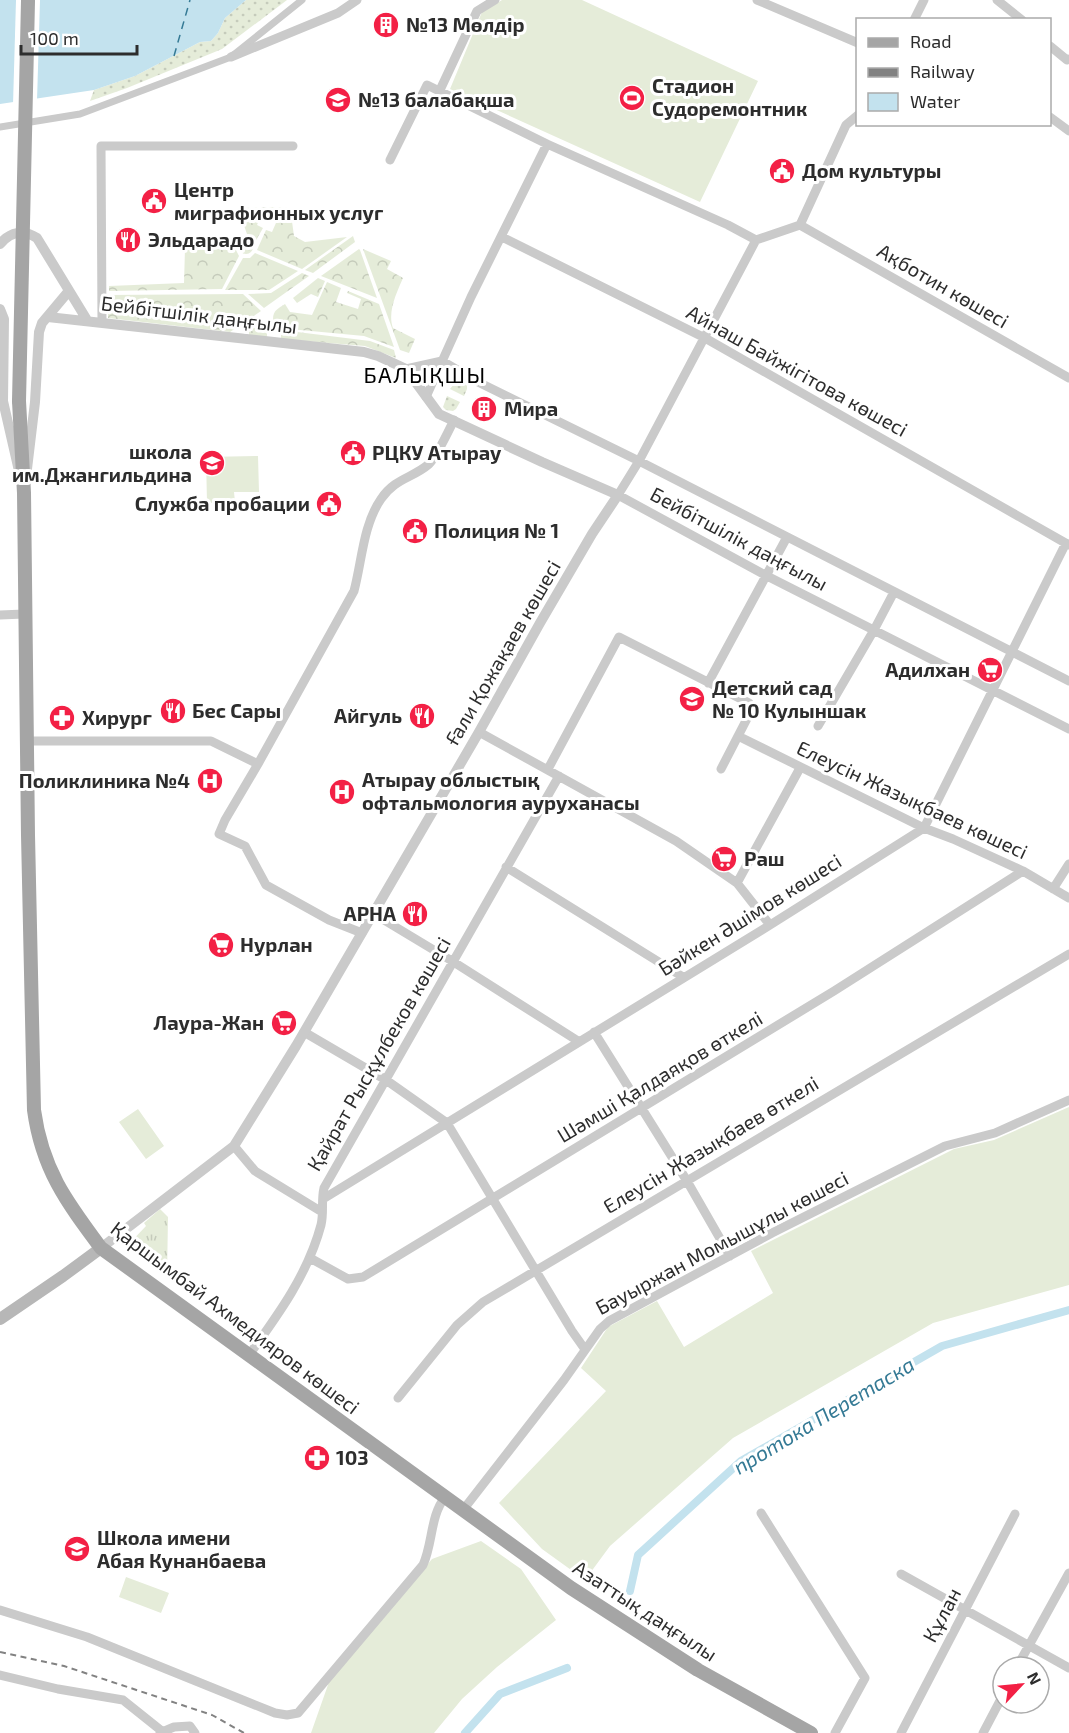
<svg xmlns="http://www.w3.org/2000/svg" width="1069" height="1733" font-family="'Exo 2',sans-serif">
<defs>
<pattern id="grass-dots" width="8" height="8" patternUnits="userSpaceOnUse" patternTransform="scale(1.5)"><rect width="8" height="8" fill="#e5ecd9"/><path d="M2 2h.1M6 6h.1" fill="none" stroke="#c5cbbb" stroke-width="1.8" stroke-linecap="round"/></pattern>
<pattern id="forest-crowns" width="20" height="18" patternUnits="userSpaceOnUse" patternTransform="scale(1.5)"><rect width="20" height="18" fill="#e5ecd9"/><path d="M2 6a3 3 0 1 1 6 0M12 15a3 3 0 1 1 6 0" fill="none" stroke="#c5cbbb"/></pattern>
<pattern id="park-tufts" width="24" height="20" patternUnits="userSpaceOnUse" patternTransform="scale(1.5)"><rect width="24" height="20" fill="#e5ecd9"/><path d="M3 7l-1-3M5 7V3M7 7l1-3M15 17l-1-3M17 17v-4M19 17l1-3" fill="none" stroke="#c5cbbb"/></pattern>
</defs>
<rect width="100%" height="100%" fill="#fff"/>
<path fill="url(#grass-dots)" d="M246,0H287L222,49L127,88L90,101L94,90L135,76L200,42L211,41L218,33L225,18Z
M239 247a7 7 0 1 1 14 0a7 7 0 1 1-14 0Z
M457,380H461L467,384V389L464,396L450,389Z
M447,396L460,402L456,409L453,411L446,410L443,407Z"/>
<path fill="url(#forest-crowns)" d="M290,207L294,236L305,242L347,237L302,269L257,250L266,230L272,232L279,216L263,210L257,225L263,228L255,242L248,237L238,208Z
M353,236L355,242L313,273L305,270Z
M229,246H234L239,256L222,289L109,291V286L184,283L185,249L220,247L224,249Z
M359,249L360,250L377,298L321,276Z
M363,249L391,261L387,269L403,278C397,292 387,312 393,328L415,339L409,353L400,350Z
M255,253L298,271L269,290H225L243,258H250Z
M302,273L309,276L264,308L248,294L271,293Z
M318,278L325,281L318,297L311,294L297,303L293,298Z
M327,282L341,288L336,302L358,309L361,299L347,293L348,291L379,304L394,347L364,336L279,328L273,319C273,310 279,308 285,304L290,312L312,315Z
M243,294L261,311L230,332L108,318V295Z
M261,322L267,334V337L249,335V332Z
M281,330L370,341L394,350L396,358L365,346L281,339Z"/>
<path fill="url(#park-tufts)" d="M160,1209L168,1217L167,1277L127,1246L146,1226L144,1223Z"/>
<path fill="#e5ecd9" d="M502,0H582L758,81L700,202L450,89L482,12Z
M258,456L259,492H234L235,502L207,503L206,457Z
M1069,1107V1285L933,1323L733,1438L610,1546L585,1580L542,1549L499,1503L606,1391L581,1368L608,1327L657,1301L684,1347L773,1293L751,1251L954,1149L994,1140Z
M138,1109L164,1146L146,1159L119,1122Z
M481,1541L521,1569L556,1620L497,1667L462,1699L434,1733H311L329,1682L432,1559Z
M126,1577L169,1593L161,1613L119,1597Z"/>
<path fill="#c3e2ee" d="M0,0H246L225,18L218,33L211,41L200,42L135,76L94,90L0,104Z"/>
<path fill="#fff" d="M16,0H40L37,101L13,105Z"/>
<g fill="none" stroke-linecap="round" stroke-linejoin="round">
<path stroke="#c3e2ee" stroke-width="8" d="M630,1591L638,1555L741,1461L942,1346L1069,1310
M465,1733L500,1694L567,1668"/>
<path stroke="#357a95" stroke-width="1.5" stroke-dasharray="8 6" stroke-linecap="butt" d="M174,56L190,0"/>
<path stroke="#cacaca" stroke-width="7" d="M0,127L80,114L231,57L302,0"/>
<path stroke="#cacaca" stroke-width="9" d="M757,0L858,43
M997,0L1022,20
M914,20L924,0
M1050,46L1067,60L1069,59
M231,57L338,13L357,0
M440,90L477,11L495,0
M858,115L846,125L800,225L756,240L639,461L618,495L767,576L1069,729
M1050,117L1069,131
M390,160L427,85L547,144L728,225L756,240
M800,225L1069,378
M502,237L705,338L1069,545
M102,322L101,146H293
M406,369L442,361L476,381L639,461L1069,681
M426,397L471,297L547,144
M0,615L24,614
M708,683L787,537
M818,726L874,630L894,592
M479,732L676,841L737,883L770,925
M738,736L924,828L953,839L1023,871L1069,898
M26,741H211L258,764L225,820L219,834L245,846L266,885L329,920L362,933
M258,764L354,591C362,561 363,525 381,499C395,478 413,478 429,464C436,458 449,430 454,420
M548,769L619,637L749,703L752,709L721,769
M506,867L683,977
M737,883L800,768
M1053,889L1069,864
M374,914L452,961L578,1041
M304,1032L386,1080L447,1123L572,1331L584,1348
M594,1032L687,1181L730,1256
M234,1146L255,1171L322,1212
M323,1199L770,925L924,828L1066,543
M310,1258L348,1279L363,1277L834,991L1023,871
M249,1355C278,1315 308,1274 321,1225C324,1213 321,1200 324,1188L559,776
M398,1398L457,1325L483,1302L1069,954
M463,1510L564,1380L600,1329L609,1321L772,1233L945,1146L995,1133L1069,1100
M761,1513L865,1678L835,1733
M901,1574L1069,1668
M0,1610L87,1637L275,1713L287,1715L298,1713L423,1565C433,1543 430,1516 445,1497
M1017,1667L1069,1573
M0,1675L58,1689L123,1700L163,1732
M160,1733L174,1727L190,1726L195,1733
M901,1733L1015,1514
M983,1733L1003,1695"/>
<path stroke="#cacaca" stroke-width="10" d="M0,244C10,232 23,229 37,238L87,320
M0,309L4,319L3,401L19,471
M48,317L364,352L378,356L406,369L439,414L542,462L618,495L592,534L540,623L479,732L296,1046L234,1146L101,1248
M27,469L35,402L39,332L42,323L68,292"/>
<path stroke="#b7b7b7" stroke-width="12" d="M0,1319L63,1276L101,1248"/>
<path stroke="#a5a5a5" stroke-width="14" d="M19,401L24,493L28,835L34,1110C42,1169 66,1201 101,1248L571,1588L698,1670L811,1733"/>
<path stroke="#828282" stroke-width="2" stroke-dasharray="6 4.5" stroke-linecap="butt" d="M0,1652L64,1666L212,1715L244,1733"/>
<path stroke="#a5a5a5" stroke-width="14" d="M19,401L28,1"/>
</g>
<defs>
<g id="building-disc" transform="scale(1.35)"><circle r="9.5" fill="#f32045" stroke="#fff"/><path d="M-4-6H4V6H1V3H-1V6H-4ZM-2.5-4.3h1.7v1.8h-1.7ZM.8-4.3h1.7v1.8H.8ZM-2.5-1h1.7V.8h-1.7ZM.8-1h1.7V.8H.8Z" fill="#fff"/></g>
<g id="stadium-disc" transform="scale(1.35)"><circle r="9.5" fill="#f32045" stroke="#fff"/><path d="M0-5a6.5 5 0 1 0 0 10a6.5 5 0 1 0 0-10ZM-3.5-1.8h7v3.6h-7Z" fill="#fff"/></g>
<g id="school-disc" transform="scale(1.35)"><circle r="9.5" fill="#f32045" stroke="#fff"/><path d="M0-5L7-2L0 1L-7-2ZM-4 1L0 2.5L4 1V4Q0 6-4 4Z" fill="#fff"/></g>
<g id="civic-disc" transform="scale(1.35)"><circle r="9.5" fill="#f32045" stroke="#fff"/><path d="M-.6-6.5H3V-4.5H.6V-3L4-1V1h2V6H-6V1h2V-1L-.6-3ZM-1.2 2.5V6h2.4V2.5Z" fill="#fff"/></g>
<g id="restaurant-disc" transform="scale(1.35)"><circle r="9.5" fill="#f32045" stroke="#fff"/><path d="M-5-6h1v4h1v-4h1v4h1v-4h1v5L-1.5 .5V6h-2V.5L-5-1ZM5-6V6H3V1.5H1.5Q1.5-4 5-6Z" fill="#fff"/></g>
<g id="supermarket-disc" transform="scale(1.35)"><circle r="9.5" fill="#f32045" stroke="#fff"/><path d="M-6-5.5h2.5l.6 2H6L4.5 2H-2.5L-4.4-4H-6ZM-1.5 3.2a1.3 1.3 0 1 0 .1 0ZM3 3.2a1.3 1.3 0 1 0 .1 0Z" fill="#fff"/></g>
<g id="pharmacy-disc" transform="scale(1.35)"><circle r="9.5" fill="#f32045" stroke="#fff"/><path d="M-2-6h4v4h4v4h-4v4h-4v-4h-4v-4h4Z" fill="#fff"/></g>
<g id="hospital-disc" transform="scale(1.35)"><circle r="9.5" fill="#f32045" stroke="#fff"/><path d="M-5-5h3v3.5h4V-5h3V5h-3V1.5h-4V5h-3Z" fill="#fff"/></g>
</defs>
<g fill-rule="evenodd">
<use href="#building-disc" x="386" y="25"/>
<use href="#stadium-disc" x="632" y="98"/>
<use href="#school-disc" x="338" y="100"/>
<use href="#civic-disc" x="782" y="171"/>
<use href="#civic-disc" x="154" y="201"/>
<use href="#restaurant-disc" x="128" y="240"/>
<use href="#building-disc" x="484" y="409"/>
<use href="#civic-disc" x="353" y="453"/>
<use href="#school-disc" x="212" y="463"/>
<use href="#civic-disc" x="329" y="504"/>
<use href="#civic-disc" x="415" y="531"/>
<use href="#supermarket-disc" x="990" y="670"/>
<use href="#school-disc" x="692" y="699"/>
<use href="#restaurant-disc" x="173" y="711"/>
<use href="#restaurant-disc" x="422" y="716"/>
<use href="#pharmacy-disc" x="62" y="718"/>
<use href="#hospital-disc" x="210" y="781"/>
<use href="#hospital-disc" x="342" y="792"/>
<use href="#supermarket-disc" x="724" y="859"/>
<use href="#restaurant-disc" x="415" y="914"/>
<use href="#supermarket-disc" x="221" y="945"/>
<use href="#supermarket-disc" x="284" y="1023"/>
<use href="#pharmacy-disc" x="317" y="1458"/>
<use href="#school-disc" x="77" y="1549"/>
</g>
<g text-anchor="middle" stroke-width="6" stroke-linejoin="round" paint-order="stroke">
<g font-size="20" font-weight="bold" fill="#2d2d2d" stroke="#fff" text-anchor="start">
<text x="406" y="32">№13 Мөлдiр</text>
<text x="652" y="93">Стадион<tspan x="652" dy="23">Судоремонтник</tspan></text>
<text x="358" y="107">№13 балабақша</text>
<text x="802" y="178">Дом культуры</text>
<text x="174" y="197">Центр<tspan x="174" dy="23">миграфионных услуг</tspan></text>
<text x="148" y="247">Эльдарадо</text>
<text x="504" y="416">Мира</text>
<text x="192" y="459" text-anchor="end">школа<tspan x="192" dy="23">им.Джангильдина</tspan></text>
<text x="372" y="460">РЦКУ Атырау</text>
<text x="310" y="511" text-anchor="end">Служба пробации</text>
<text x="434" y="538">Полиция № 1</text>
<text x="970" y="677" text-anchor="end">Адилхан</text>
<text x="712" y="695">Детский сад<tspan x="712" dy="23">№ 10 Кулыншак</tspan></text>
<text x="192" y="718">Бес Сары</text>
<text x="402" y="723" text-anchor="end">Айгуль</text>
<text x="82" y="725">Хирург</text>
<text x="362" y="787">Атырау облыстық<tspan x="362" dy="23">офтальмология ауруханасы</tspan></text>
<text x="190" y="788" text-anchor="end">Поликлиника №4</text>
<text x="744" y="866">Раш</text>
<text x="396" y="921" text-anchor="end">АРНА</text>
<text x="240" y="952">Нурлан</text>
<text x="264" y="1030" text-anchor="end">Лаура-Жан</text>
<text x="336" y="1465">103</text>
<text x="97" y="1545">Школа имени<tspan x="97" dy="23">Абая Кунанбаева</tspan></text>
</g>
<g font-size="20" fill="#2d2d2d" stroke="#fff">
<text transform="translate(943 286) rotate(30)" y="7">Ақботин көшесі</text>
<text transform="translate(199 315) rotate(7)" y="7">Бейбітшілік даңғылы</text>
<text transform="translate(797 371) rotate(29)" y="7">Айнаш Байжігітова көшесі</text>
<text transform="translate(739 539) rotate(28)" y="7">Бейбітшілік даңғылы</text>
<text transform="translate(503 653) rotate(-60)" y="7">Ғали Қожақаев көшесі</text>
<text transform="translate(912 800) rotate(25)" y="7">Елеусін Жазықбаев көшесі</text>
<text transform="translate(750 915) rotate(-32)" y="7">Бәйкен Әшімов көшесі</text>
<text transform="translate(379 1054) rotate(-60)" y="7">Қайрат Рысқұлбеков көшесі</text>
<text transform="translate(660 1077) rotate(-31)" y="7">Шәмші Қалдаяқов өткелі</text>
<text transform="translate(711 1145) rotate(-31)" y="7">Елеусін Жазықбаев өткелі</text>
<text transform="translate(722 1243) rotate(-28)" y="7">Бауыржан Момышұлы көшесі</text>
<text transform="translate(235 1318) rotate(37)" y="7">Қаршымбай Ахмедияров көшесі</text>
<text transform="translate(645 1611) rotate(33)" y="7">Азаттық даңғылы</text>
<text transform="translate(942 1615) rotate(-62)" y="7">Құлан</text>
</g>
<g font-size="21" font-style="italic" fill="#357a95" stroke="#fff">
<text transform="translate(824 1416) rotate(-31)" y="7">протока Перетаска</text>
</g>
<g font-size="22" letter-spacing="1.5" fill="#000" stroke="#fff">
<text x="425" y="383">БАЛЫҚШЫ</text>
</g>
</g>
<rect x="856" y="18" width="195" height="108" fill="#ffffff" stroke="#ababab" stroke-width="1.5"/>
<rect x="868" y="38" width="30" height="9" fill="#a5a5a5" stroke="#ababab" stroke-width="1.5"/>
<text x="910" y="48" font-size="18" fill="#2d2d2d">Road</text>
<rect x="868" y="68" width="30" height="9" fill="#828282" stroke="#ababab" stroke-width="1.5"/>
<text x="910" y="78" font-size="18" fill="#2d2d2d">Railway</text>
<rect x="868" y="93" width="30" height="18" fill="#c3e2ee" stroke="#ababab" stroke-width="1.5"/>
<text x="910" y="108" font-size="18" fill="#2d2d2d">Water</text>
<g transform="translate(1021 1685) rotate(64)"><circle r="28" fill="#ffffff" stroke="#ababab" stroke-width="1.5"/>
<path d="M0-4.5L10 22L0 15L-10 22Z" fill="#f32045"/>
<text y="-9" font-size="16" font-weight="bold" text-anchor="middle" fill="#2d2d2d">N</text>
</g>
<path d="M21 45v9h116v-9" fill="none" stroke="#2d2d2d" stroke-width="3"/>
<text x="30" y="45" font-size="18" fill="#2d2d2d" stroke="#ffffff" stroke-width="4.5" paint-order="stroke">100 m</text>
</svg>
